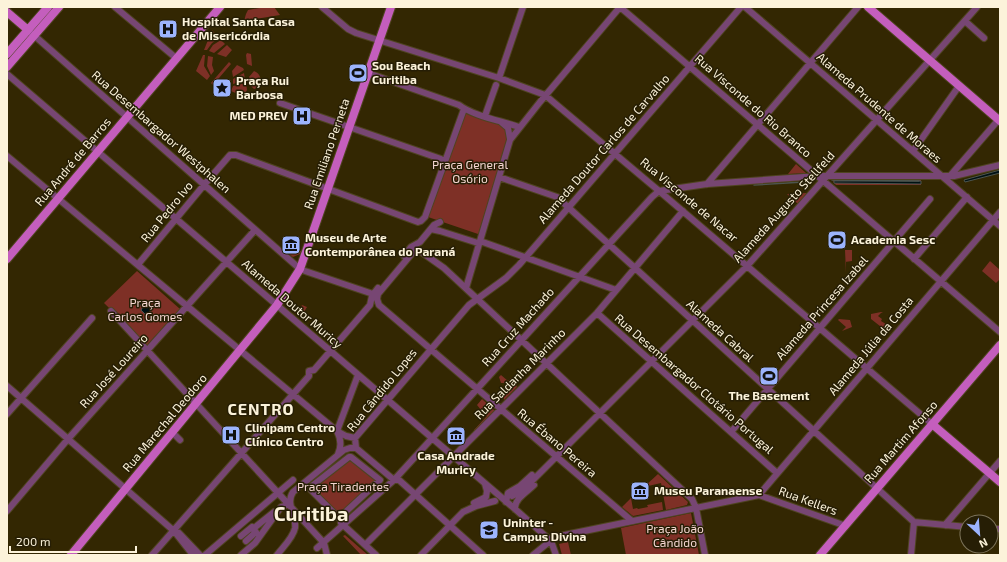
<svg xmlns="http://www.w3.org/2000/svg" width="1007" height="562" font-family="'Exo 2',sans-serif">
<rect width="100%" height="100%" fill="#332702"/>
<path fill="#7e3026" d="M265,7H274L280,15L244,21L246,14L248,10Z
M212,30L219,38L212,43L207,50H204Z
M221,40L225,44L214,53L209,51L213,45Z
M227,45L232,50L226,57L217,54Z
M247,53L251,54L252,66L247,64L246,55Z
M203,55H205L204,66L210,76L207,80L196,71Z
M208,56L213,57L212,65L214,71L211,75L207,66Z
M229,62L231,64L213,85L211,83Z
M237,65L243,68L244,70L233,77L232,71Z
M254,71C260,73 263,81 259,87L254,89L251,86L249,77Z
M244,73L245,80L233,84V79Z
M246,83L247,90L244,95H240L231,91L233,86Z
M466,113L504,125L508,136L479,232L481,235L428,217L464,114Z
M796,164L806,173L788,174Z
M835,179L921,180V181H834V183L921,184V185H836L834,183L833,180Z
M807,193L798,204L787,194Z
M284,246L297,251V250L301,251L300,254L293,257L283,249Z
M845,250H852V261L845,262L846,273Z
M990,261L1000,270V279L996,283L982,271Z
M137,271L180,309L147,345L104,303Z
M302,305L307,307L301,317L293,312L294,311L298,312Z
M881,312L883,313H881L878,316L882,319L881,321L889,326L885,330L871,319V314Z
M839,319L850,320L852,327L842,331L846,327L838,320Z
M501,375L508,381L511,378L517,383H501L499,377Z
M507,385H516L517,387L504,400L502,391H507Z
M482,399L495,411L476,431L474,430L487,416L483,412L484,411L482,409L481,410L477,405Z
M349,457L380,480L339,518L311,490Z
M658,474L688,502L687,505L666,510L661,483L644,487Z
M631,498L633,509L637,508L638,509L648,507L647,505L662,502L663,510L633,516L622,507Z
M691,513L699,555H626L621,528Z
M345,535L368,555H361L343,536Z
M568,542L571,555H562L559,544Z"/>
<path fill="#001114" stroke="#4c554f" d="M1000,170V173L965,182L964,180Z
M834,181H921V184L834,183Z
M133,300L136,302L144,301L146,304H149L151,305V311L148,313L145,314L141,310L143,307L142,305L131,304Z"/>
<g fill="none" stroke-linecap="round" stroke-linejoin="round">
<path stroke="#4c554f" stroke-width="1.5" d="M832,180L919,181
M754,185L804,182"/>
<g stroke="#4f4420" stroke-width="8">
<path id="minor" d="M115,7L176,58
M322,7L348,29L356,33L499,78L545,95L665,196L932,424
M620,7L1000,332
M745,7L1000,226
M965,21L984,38
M28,30L300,269
M368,73L459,105C473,116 502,121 519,127
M7,74L515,509L551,541L556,555
M499,78L523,7
M280,103L441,159
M486,113L496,85
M501,122L508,128L510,139
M913,151L959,86
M7,156L337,431L346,436L355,438
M950,176L1000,118
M499,177L557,197L914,522
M707,184L858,7
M659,191L707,184L818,176H954L1000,165
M431,229L440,231L478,243
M480,241L616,290
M404,256L411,247L420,242L434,225L440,222
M914,259L967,197
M140,262L204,185L230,155H236L418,222L421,221L425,217L464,109
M305,271L373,294
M466,288L510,140L540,102L620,7
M111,311L324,543L327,555
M597,313L777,473
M7,386L174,531L193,555
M7,414L92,318
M337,431L358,375
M337,431C341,439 342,446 338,454
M172,432L180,440
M731,432L930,199
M356,448L355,438L469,305L506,278L519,265L741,7
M356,448L394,480H399L483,555
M349,457H351L380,480L339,518L311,490L313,485Z
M759,495L1000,212
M512,496L520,492L529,484L747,266L977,7
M506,502L508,493L520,486L532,475
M474,503L486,497L487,491L485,484
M515,509C514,499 527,492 534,485
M7,511L68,439L255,230
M632,521L379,305L377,299L378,294L414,251L417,250L420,251L444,268L692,499L696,508L705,555
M914,522L967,527
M341,523L376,555
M945,525L1000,461
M253,529L274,512
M991,529H1000
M179,533L200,555
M241,536L252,527L256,532L246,541
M365,545L597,313L683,211
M317,548L394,480L652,197L659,191
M152,555L309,376V371L314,370L370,305L372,296L378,288
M205,555L293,480
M241,555L255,543L281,507L290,504
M277,555C283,547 293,538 295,528C297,516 285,504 293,492L344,450L350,448H356
M421,555L463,512L476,506L495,501
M533,555L554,538L560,536L759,495L846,526
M911,555L914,522"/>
</g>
<g stroke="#4f4420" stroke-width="10">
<path id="major" d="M868,7L1000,121
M7,12L28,30
M7,54L48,7
M7,67L59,7
M7,259L220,7
M932,424L1000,482
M71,555L277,305L300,269L391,7
M820,555L1000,345"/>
</g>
<use href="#minor" stroke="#774673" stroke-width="6"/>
<use href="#major" stroke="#c45ebd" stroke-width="8"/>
</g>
<defs>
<g id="hospital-square" transform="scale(1)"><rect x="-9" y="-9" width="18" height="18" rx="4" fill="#9cb4fd" stroke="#261e05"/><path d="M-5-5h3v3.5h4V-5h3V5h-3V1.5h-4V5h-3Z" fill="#111"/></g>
<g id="stadium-square" transform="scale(1)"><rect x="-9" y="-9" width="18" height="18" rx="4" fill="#9cb4fd" stroke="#261e05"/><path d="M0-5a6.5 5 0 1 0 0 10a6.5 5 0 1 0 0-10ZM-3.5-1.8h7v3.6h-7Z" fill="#111"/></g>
<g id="sight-square" transform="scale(1)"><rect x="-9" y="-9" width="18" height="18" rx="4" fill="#9cb4fd" stroke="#261e05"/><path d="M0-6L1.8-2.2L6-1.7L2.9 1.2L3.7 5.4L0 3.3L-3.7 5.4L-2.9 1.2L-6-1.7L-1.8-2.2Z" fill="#111"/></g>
<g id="museum-square" transform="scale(1)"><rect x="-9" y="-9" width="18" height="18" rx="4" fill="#9cb4fd" stroke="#261e05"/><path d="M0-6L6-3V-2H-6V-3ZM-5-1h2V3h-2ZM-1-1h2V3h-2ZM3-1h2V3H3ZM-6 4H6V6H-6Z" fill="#111"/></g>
<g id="university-square" transform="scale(1)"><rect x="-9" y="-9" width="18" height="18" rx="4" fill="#9cb4fd" stroke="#261e05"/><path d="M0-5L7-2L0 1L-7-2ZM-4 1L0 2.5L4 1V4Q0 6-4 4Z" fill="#111"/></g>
</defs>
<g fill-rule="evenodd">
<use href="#hospital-square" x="168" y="29"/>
<use href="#stadium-square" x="358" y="73"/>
<use href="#sight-square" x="222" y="88"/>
<use href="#hospital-square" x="302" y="116"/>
<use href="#stadium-square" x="837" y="240"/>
<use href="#museum-square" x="291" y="245"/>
<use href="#stadium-square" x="769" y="376"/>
<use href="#hospital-square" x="231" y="435"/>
<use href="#museum-square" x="456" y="436"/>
<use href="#museum-square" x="640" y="491"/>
<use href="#university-square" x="489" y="530"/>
</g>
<g text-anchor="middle" stroke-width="3" stroke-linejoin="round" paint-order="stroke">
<g font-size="12" font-weight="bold" fill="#fcf3da" stroke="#261e05" text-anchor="start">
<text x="182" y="26">Hospital Santa Casa<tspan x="182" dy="14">de Misericórdia</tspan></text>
<text x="372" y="70">Sou Beach<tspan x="372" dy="14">Curitiba</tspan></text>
<text x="236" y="85">Praça Rui<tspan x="236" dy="14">Barbosa</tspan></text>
<text x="288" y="120" text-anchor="end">MED PREV</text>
<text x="305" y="242">Museu de Arte<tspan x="305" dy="14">Contemporânea do Paraná</tspan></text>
<text x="851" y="244">Academia Sesc</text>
<text x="769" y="400" text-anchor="middle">The Basement</text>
<text x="245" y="432">Clinipam Centro<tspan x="245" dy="14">Clínico Centro</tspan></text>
<text x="456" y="460" text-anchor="middle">Casa Andrade<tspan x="456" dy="14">Muricy</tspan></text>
<text x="654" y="495">Museu Paranaense</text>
<text x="503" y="527">Uninter -<tspan x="503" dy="14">Campus Divina</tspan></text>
</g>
<g font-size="12" fill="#fcf3da" stroke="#261e05">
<text transform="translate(753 106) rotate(41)" y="4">Rua Visconde do Rio Branco</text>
<text transform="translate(879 108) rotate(41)" y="4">Alameda Prudente de Moraes</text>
<text transform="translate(161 132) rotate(41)" y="4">Rua Desembargador Westphalen</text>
<text transform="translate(604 149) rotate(-49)" y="4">Alameda Doutor Carlos de Carvalho</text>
<text transform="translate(327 154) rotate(-71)" y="4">Rua Emiliano Perneta</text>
<text transform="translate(73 162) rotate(-50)" y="4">Rua André de Barros</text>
<text transform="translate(689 200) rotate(40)" y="4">Rua Visconde de Nacar</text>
<text transform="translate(784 207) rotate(-48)" y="4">Alameda Augusto Stellfeld</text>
<text transform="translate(167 212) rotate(-51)" y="4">Rua Pedro Ivo</text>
<text transform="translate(292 304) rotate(41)" y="4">Alameda Doutor Muricy</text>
<text transform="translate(822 308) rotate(-49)" y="4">Alameda Princesa Izabel</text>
<text transform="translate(518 327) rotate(-48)" y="4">Rua Cruz Machado</text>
<text transform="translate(720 331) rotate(42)" y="4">Alameda Cabral</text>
<text transform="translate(871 346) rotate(-50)" y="4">Alameda Júlia da Costa</text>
<text transform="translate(114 371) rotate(-48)" y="4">Rua José Loureiro</text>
<text transform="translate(520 374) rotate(-45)" y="4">Rua Saldanha Marinho</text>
<text transform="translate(694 384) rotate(41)" y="4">Rua Desembargador Clotário Portugal</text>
<text transform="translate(382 390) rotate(-51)" y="4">Rua Cândido Lopes</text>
<text transform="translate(165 423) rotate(-50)" y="4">Rua Marechal Deodoro</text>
<text transform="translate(901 442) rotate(-49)" y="4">Rua Martim Afonso</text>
<text transform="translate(557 443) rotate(40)" y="4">Rua Ébano Pereira</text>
<text transform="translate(808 501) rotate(20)" y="4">Rua Kellers</text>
</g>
<g font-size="12" fill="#f4d5d0" stroke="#261e05">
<text x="470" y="169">Praça General<tspan x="470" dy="14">Osório</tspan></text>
<text x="145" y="307">Praça<tspan x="145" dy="14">Carlos Gomes</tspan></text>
<text x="343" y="491">Praça Tiradentes</text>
<text x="675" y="533">Praça João<tspan x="675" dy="14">Cândido</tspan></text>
</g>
<g font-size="16" font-weight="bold" letter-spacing="1" fill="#fcf3da" stroke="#261e05">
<text x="261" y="415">CENTRO</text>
</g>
<g font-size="20" font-weight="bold" fill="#fcf3da" stroke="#261e05">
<text x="311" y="521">Curitiba</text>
</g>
</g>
<rect width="1007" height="562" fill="none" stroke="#fcf3da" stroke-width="16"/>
<g transform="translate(979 534) rotate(154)"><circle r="19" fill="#261e05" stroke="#7c735a"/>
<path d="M0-3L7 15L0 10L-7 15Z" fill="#9cb4fd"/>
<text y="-6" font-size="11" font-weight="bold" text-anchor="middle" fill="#fcf3da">N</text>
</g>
<path d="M10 546v6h126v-6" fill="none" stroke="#fcf3da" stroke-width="2"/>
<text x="16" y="546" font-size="12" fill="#fcf3da" stroke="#261e05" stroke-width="3" paint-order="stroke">200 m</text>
</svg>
